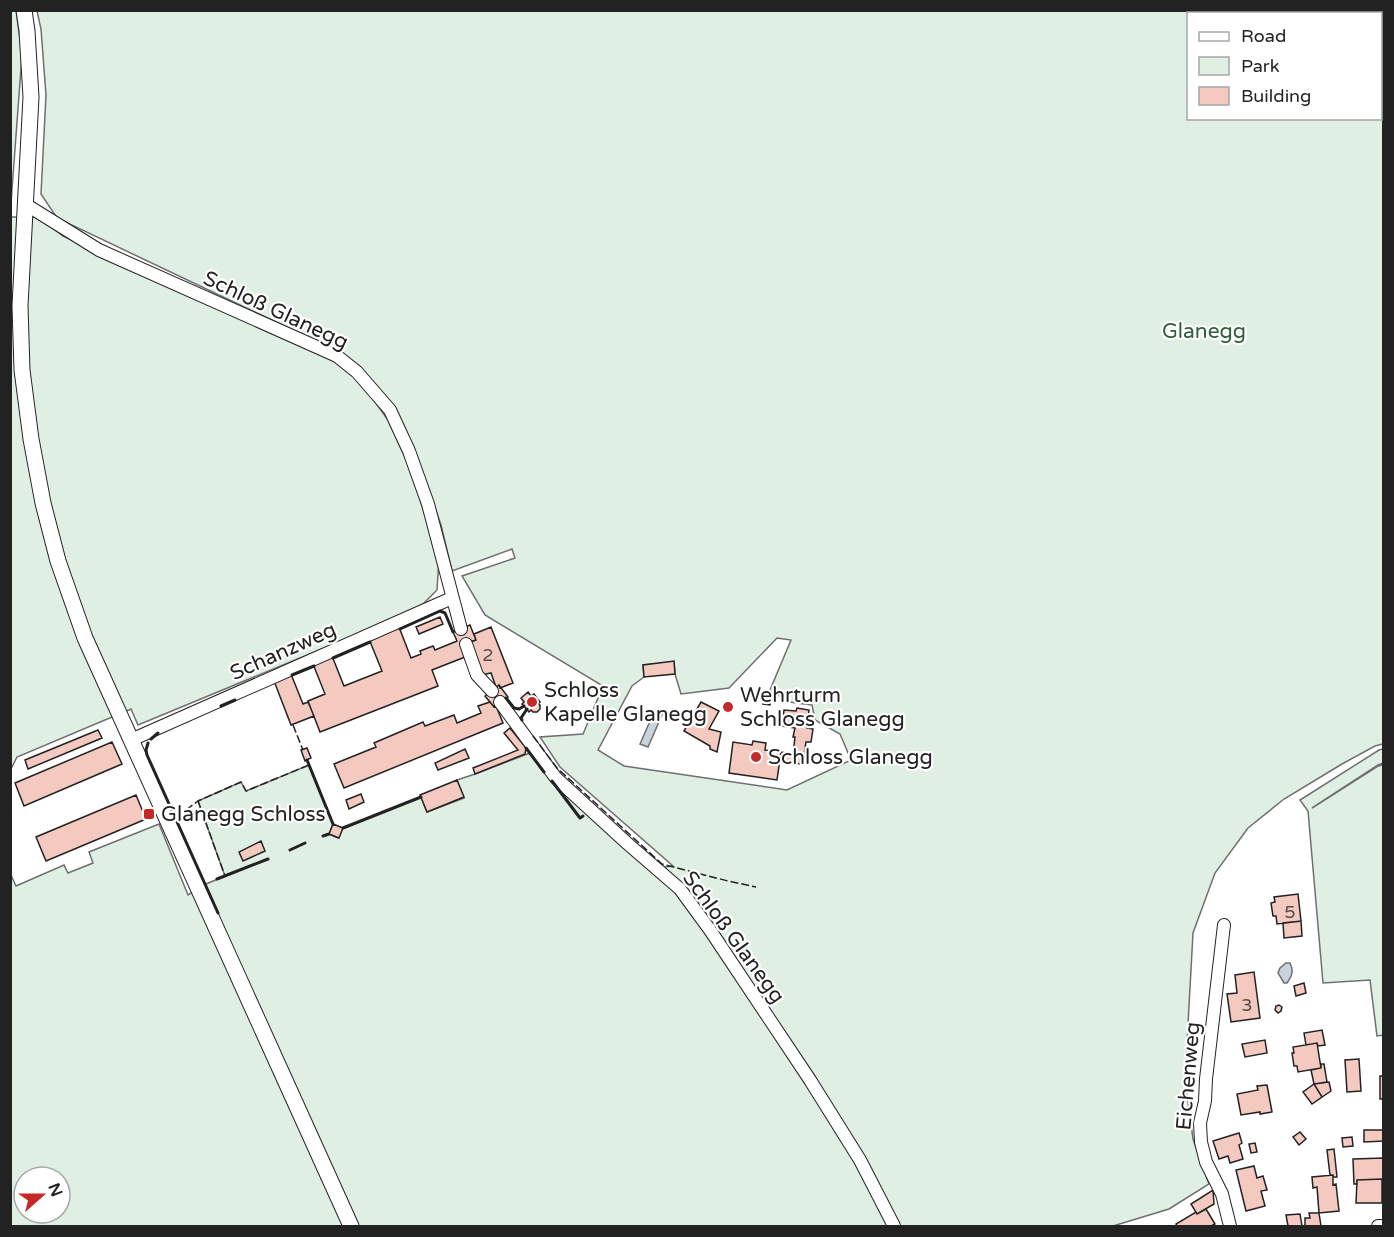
<svg xmlns="http://www.w3.org/2000/svg" width="1394" height="1237" font-family="'Varela Round',sans-serif">
<rect width="100%" height="100%" fill="#fff"/>
<path fill="#e0efe3" stroke="#6f6f6f" stroke-width="1.5" fill-rule="evenodd" d="M16,10L22,55L11,203L10,11Z
M37,11H1383V744L1375,746L1342,764L1284,799L1248,828L1215,873L1193,933L1185,1079L1193,1139L1209,1184L1169,1209L1113,1226H11L10,873L16,886L64,865L68,873L93,863L89,852L159,824L188,895L206,884L225,876L198,801L241,782L246,791L309,765L333,824L329,834L338,838L343,828L421,797L427,812L464,798L457,780L475,774L530,753L552,781L648,869L673,866L560,767L540,737L583,734L603,686L485,615L462,576L515,558L512,549L452,571L441,525L417,457L391,404L339,352L57,218L41,194L46,95L41,29ZM1188,14H1380V118H1188ZM777,638L791,640L770,690L789,702L812,705L815,720L840,734L851,760L787,790L624,766L598,750L632,686L644,677L643,665L674,662L675,674L681,694L729,688ZM24,1177H60V1213H24Z
M10,217H38L63,236L332,359L360,381L388,420L409,466L439,558L437,590L418,609L138,725L131,709L17,757L11,769Z
M1383,749V763L1378,765L1312,808L1378,766L1383,765L1384,1035L1377,1036L1370,980L1323,983L1308,811L1300,800L1379,750Z"/>
<path fill="#c7d3dd" stroke="#6f6f6f" stroke-width="1.5" d="M654,712L662,715L648,747L640,744Z
M1286,963H1290C1294,971 1292,976 1287,983H1284L1278,973L1280,968Z"/>
<path fill="#f3c9c0" stroke="#222" stroke-width="1.5" d="M440,617L443,624L419,634L416,627Z
M470,625L476,640L461,646L465,657L432,670L438,686L320,732L308,701L325,694L313,664L332,656L344,686L382,671L369,639L399,627L411,658L421,654L420,651L433,646L435,650L457,641L453,632Z
M491,627L513,683L500,688L499,685L496,687L491,673L482,675L469,642L476,640L474,634Z
M674,661L675,674L644,677L643,665Z
M291,674L303,704L308,702L314,716L291,725L274,681Z
M499,685L508,697L494,707L485,696Z
M528,692L531,696L534,694L540,702L538,704L540,705V709L537,712H533L531,710L529,712L522,704L524,702L521,698Z
M764,697L771,698L770,705L763,704Z
M490,702L494,707L496,706L503,723L344,788L334,764L376,747L374,743L423,722L425,726L454,715L457,723L481,713L478,706Z
M701,702L719,711L709,729L721,732L717,752L710,749V746L684,731Z
M723.5 708a4.5 4.5 0 1 1 9 0a4.5 4.5 0 1 1-9 0Z
M797,708L809,710L807,728L813,729L811,742H806L804,755H801L800,764L779,761L781,752L793,754L795,737H793L795,728L782,726L784,710L796,711Z
M510,728L526,748L525,754L475,774L473,768L518,750L504,733Z
M98,730L102,738L28,769L25,760Z
M753,741L766,743L765,750L781,752L777,780L729,773L733,742L752,745Z
M112,742L122,764L24,806L15,783Z
M307,748L311,758L305,761L301,750Z
M465,749L469,758L438,770L435,763Z
M457,780L464,797L427,812L420,795Z
M361,794L364,802L349,809L346,800Z
M136,795L146,819L46,861L36,837Z
M333,824L343,828L339,838L329,834Z
M261,841L265,851L243,861L239,852Z
M1298,894L1301,921L1277,924L1276,916H1273L1271,903L1275,902L1274,897Z
M1301,921L1302,936L1284,938L1283,923Z
M1254,972L1260,1018L1231,1022L1227,994L1237,993L1235,975Z
M1304,983L1306,993L1296,996L1294,986Z
M1279,1005L1282,1007L1281,1011L1278,1013L1275,1010L1276,1006Z
M1322,1030L1325,1045L1318,1046L1317,1043L1306,1045L1304,1033Z
M1265,1040L1267,1053L1245,1057L1242,1044Z
M1317,1043L1321,1068L1298,1072L1297,1066H1294L1292,1053H1294L1293,1047Z
M1359,1059L1361,1091L1347,1092L1345,1060Z
M1321,1064H1324L1327,1082L1314,1084L1311,1070L1321,1068Z
M1380,1076H1384V1099H1380Z
M1329,1082L1331,1091L1322,1097L1314,1084Z
M1314,1084L1322,1097L1312,1104L1303,1092Z
M1267,1085L1272,1112L1260,1114V1112L1241,1115L1237,1094L1258,1090L1257,1086Z
M1364,1130H1384V1141L1364,1142Z
M1300,1132L1306,1139L1299,1145L1293,1137Z
M1239,1133L1242,1143L1239,1145L1243,1159L1230,1163L1228,1156L1219,1159L1213,1141Z
M1352,1137L1353,1146L1343,1147L1342,1138Z
M1255,1143L1257,1152L1251,1153L1249,1144Z
M1334,1149L1337,1177H1333V1175H1330L1327,1150Z
M1384,1158V1180L1382,1181V1179L1357,1180V1184H1354L1353,1159Z
M1254,1166L1257,1178L1263,1176L1267,1190L1261,1191L1265,1206L1246,1211L1236,1170Z
M1333,1175V1185L1336,1184L1339,1211L1319,1213L1317,1187L1313,1188L1312,1177Z
M1382,1179V1203H1356L1357,1180Z
M1213,1190L1214,1204L1197,1214L1191,1204Z
M1206,1209L1215,1224L1211,1226H1177L1176,1224L1196,1212L1197,1214Z
M1309,1213H1319L1321,1226H1305V1218H1310Z
M1300,1214L1302,1226H1288L1286,1215Z"/>
<g fill="none" stroke-linecap="round" stroke-linejoin="round">
<g stroke="#222" stroke-width="14">
<path id="minor" d="M25,204L99,250L337,356L357,372L390,410L409,451L428,504L461,629
M466,644L477,675L492,691
M500,702L556,778L628,844L680,889L710,930L810,1080L860,1160L894,1226
M131,740L452,598
M1224,925L1206,1079L1205,1101L1200,1123L1201,1142L1206,1162L1222,1194L1230,1226
M1378,1226H1384"/>
</g>
<g stroke="#222" stroke-width="17">
<path id="tertiary" d="M24,10L27,31L31,97L20,306L22,370L31,439L43,503L58,561L85,638L351,1226"/>
</g>
<use href="#minor" stroke="#fff" stroke-width="12"/>
<use href="#tertiary" stroke="#fff" stroke-width="15"/>
<path stroke="#222" stroke-width="1.5" stroke-dasharray="8 3" stroke-linecap="butt" d="M293,725L303,750
M533,736L557,768L662,864L728,881L756,887
M198,801L225,876
M186,810L198,801L241,782L246,791L309,765"/>
<path stroke="#222" stroke-width="3" d="M400,629L440,611L445,613L453,632
M333,658L370,642
M292,675L314,666
M506,698L514,708L519,709L524,706
M221,706L235,700
M522,720L521,718L527,709
M151,739L158,733
M148,743L146,750L147,755L218,913
M526,748L544,772
M307,760L333,824
M552,781L580,818L583,816
M343,828L421,797
M323,836L329,834
M290,850L305,843
M217,879L268,859"/>
</g>
<g fill="#c62828" stroke="#fff" stroke-width="2">
<circle cx="532" cy="702" r="6"/>
<circle cx="728" cy="707" r="6"/>
<circle cx="756" cy="757" r="6"/>
<rect x="143" y="808" width="12" height="12" rx="3"/>
</g>
<g text-anchor="middle" stroke-width="4.5" stroke-linejoin="round" paint-order="stroke">
<g font-size="18" fill="#564c4a">
<text x="488" y="661">2</text>
<text x="1290" y="918">5</text>
<text x="1247" y="1011">3</text>
</g>
<g font-size="21" fill="#222" stroke="#fff">
<text transform="translate(276 310) rotate(25)" y="7">Schloß Glanegg</text>
<text transform="translate(283 651) rotate(-24)" y="7">Schanzweg</text>
<text transform="translate(734 937) rotate(54)" y="7">Schloß Glanegg</text>
<text transform="translate(1188 1076) rotate(-85)" y="7">Eichenweg</text>
</g>
<g font-size="21" fill="#2f5e38" stroke="#fff">
<text x="1204" y="338">Glanegg</text>
</g>
<g font-size="21" fill="#222" stroke="#fff" text-anchor="start">
<text x="544" y="697">Schloss<tspan x="544" dy="24">Kapelle Glanegg</tspan></text>
<text x="740" y="702">Wehrturm<tspan x="740" dy="24">Schloss Glanegg</tspan></text>
<text x="768" y="764">Schloss Glanegg</text>
<text x="161" y="821">Glanegg Schloss</text>
</g>
</g>
<rect width="1394" height="1237" fill="none" stroke="#222222" stroke-width="24"/>
<rect x="1187" y="12" width="195" height="108" fill="#ffffff" stroke="#a7a7a7" stroke-width="1.5"/>
<rect x="1199" y="32" width="30" height="9" fill="#ffffff" stroke="#a7a7a7" stroke-width="1.5"/>
<text x="1241" y="42" font-size="18" fill="#222222">Road</text>
<rect x="1199" y="57" width="30" height="18" fill="#e0efe3" stroke="#a7a7a7" stroke-width="1.5"/>
<text x="1241" y="72" font-size="18" fill="#222222">Park</text>
<rect x="1199" y="87" width="30" height="18" fill="#f3c9c0" stroke="#a7a7a7" stroke-width="1.5"/>
<text x="1241" y="102" font-size="18" fill="#222222">Building</text>
<g transform="translate(42 1195) rotate(69)"><circle r="28" fill="#ffffff" stroke="#a7a7a7" stroke-width="1.5"/>
<path d="M0-4.5L10 22L0 15L-10 22Z" fill="#c62828"/>
<text y="-9" font-size="16" font-weight="bold" text-anchor="middle" fill="#222222">N</text>
</g>
</svg>
